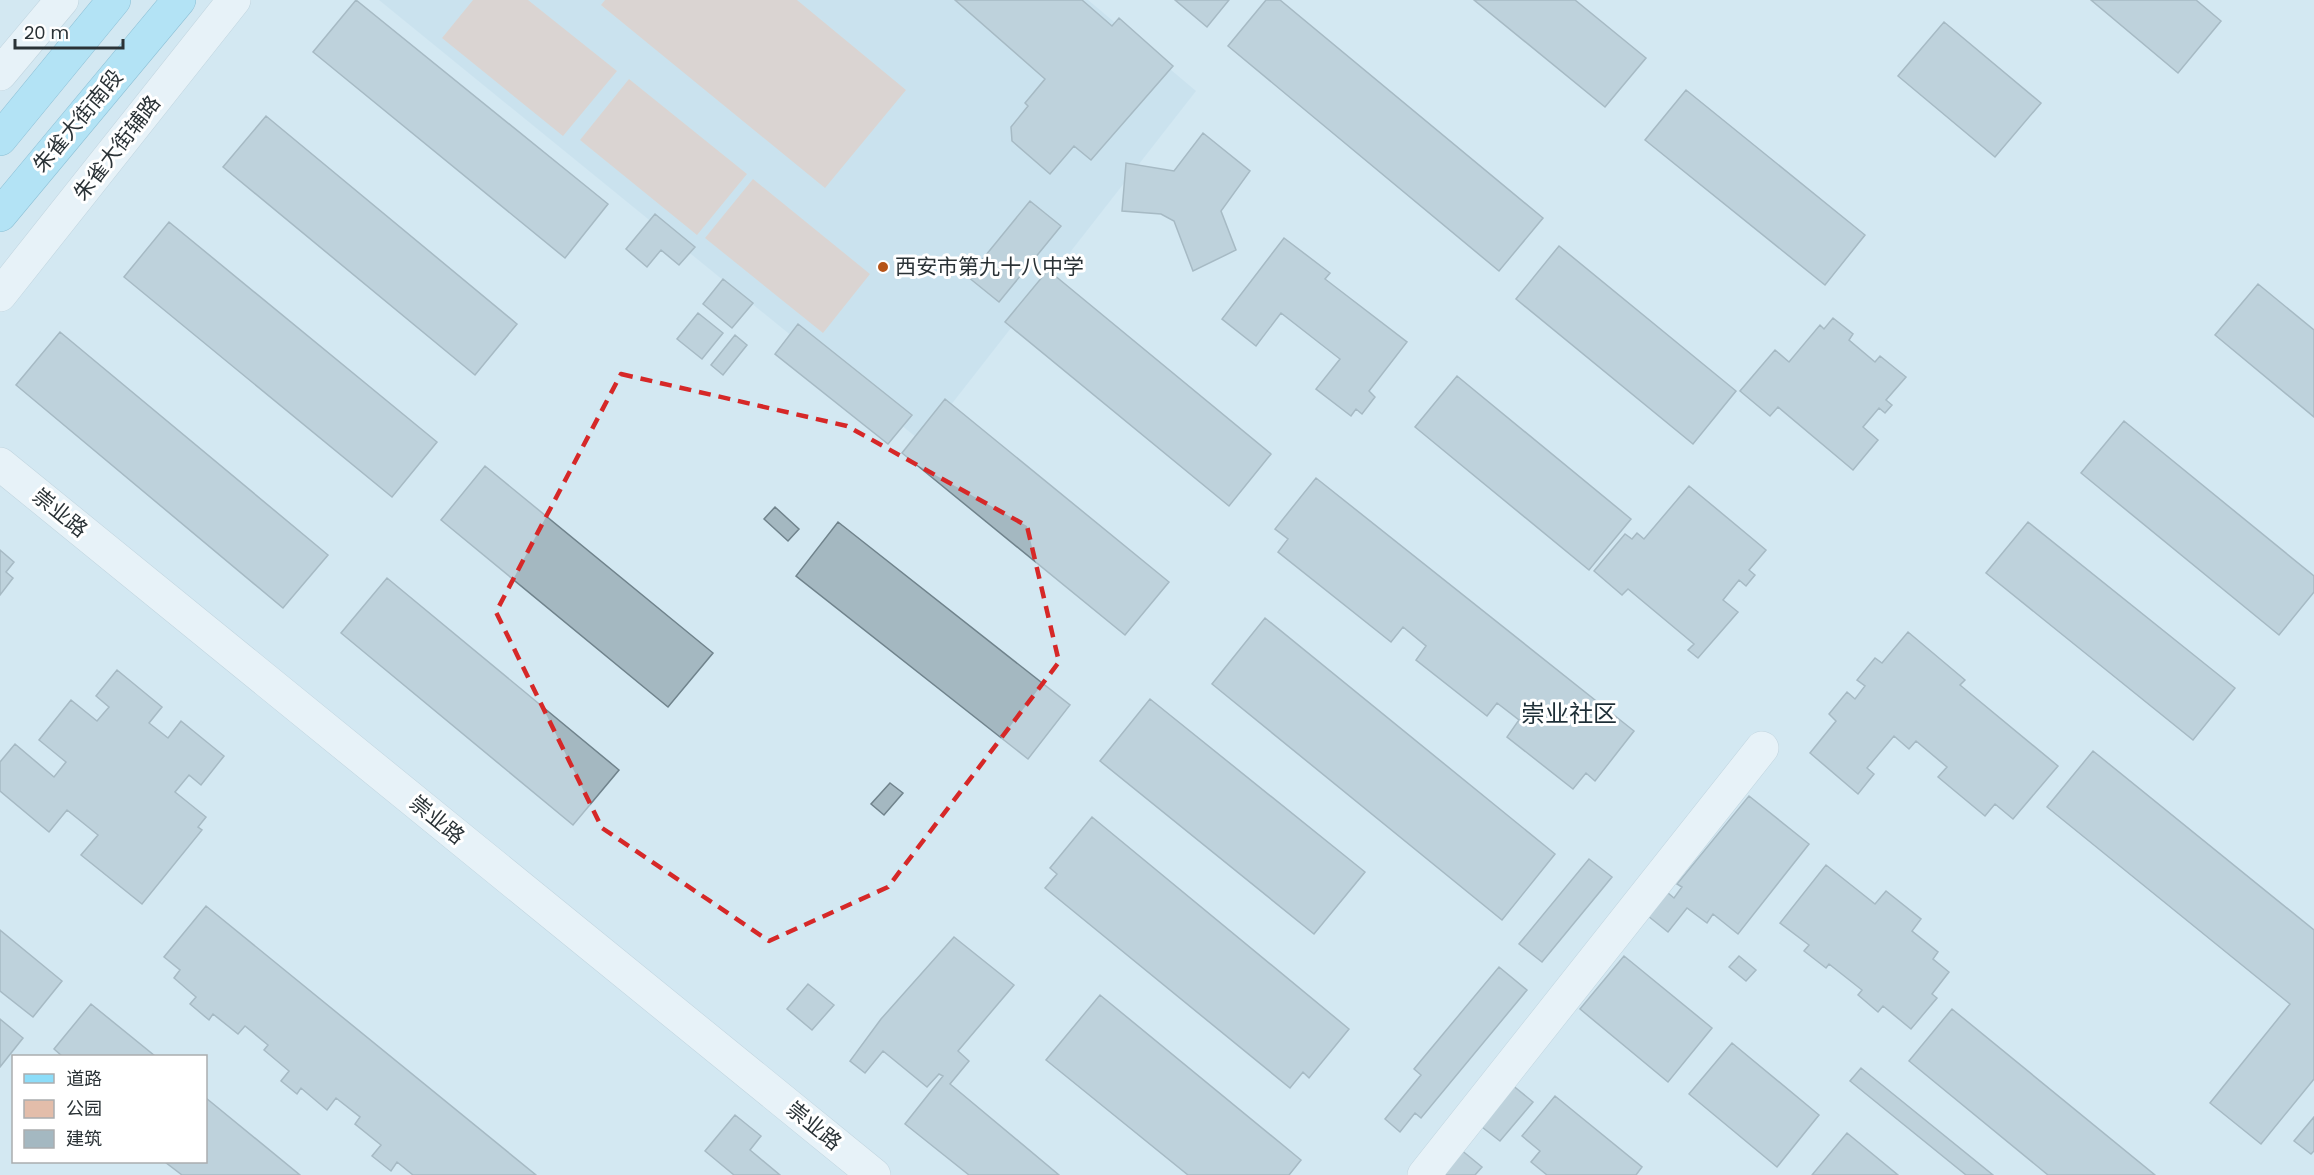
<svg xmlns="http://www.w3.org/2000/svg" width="2314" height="1175" font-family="Poppins,'Noto Sans SC',sans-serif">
<rect width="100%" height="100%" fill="#d3e8f2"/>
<path fill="#bfdce9" d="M379,0H1088L1196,91L922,442Z"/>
<path fill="#e3bdaa" d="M473,0H528L617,71L563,136L442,38Z
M605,0H797L906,90L825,188L601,5Z
M629,79L747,174L697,235L580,140Z
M753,179L870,274L823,333L705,238Z"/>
<path fill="#a4b8c1" stroke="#70838c" stroke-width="1.5" d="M356,0L608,204L565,258L313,52Z
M955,0H1082L1112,26L1119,18L1173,66L1091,160L1074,146L1050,174L1012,141L1011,127L1028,106L1025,103L1045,79Z
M1175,0H1229L1207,27Z
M1266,0H1280L1543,218L1499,271L1228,46Z
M1474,0H1575L1646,58L1605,107Z
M2091,0H2196L2221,21L2178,73Z
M1944,22L2041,103L1995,157L1898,76Z
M1686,90L1865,235L1825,285L1645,140Z
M266,116L517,324L475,375L223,167Z
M1203,133L1250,171L1221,211L1236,250L1193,271L1174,221L1161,214L1122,211L1126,163L1174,171Z
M1030,201L1061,226L999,302L968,277Z
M655,214L695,247L679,265L661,250L647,267L626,249Z
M169,222L437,442L392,497L124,277Z
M1284,238L1330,273L1325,279L1407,342L1369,391L1375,397L1362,414L1356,409L1351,416L1316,389L1340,359L1281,313L1256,346L1222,319Z
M1559,246L1736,391L1693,444L1516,299Z
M1048,270L1271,454L1229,506L1005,322Z
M723,279L753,303L732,328L703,304Z
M2258,284L2314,330V417L2215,335Z
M698,313L723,333L702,359L677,339Z
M1833,318L1853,334L1849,340L1875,362L1880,356L1906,377L1886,400L1892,405L1885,413L1879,408L1863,427L1878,440L1853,470L1778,407L1770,416L1740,391L1775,350L1789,362L1820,325L1824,329Z
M798,324L912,415L888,444L775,354Z
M60,332L328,555L283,608L16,385Z
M735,335L747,345L723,375L711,365Z
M1457,376L1631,519L1589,570L1415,427Z
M945,399L1169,582L1125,635L902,453Z
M2124,421L2314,576V592L2279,635L2081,473Z
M485,466L713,653L668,707L441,520Z
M1316,478L1634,731L1595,781L1586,773L1573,789L1507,737L1519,720L1497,703L1487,716L1416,660L1426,646L1403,627L1391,642L1278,552L1288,539L1275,529Z
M1689,486L1766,550L1749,570L1755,575L1746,586L1739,580L1723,600L1738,612L1698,658L1688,650L1694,644L1628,589L1622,595L1594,571L1625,534L1632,539L1637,533L1644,539Z
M775,507L799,529L788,541L764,519Z
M838,522L1070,705L1028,759L796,576Z
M2028,522L2235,688L2193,740L1986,573Z
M0,550L14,562L6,572L13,578L0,595Z
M387,578L619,770L573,825L341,633Z
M1265,618L1555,854L1502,920L1212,684Z
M1908,632L1965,680L1960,685L2058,766L2013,819L1995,804L1985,816L1938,777L1947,767L1916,741L1909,749L1894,736L1867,768L1874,774L1858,794L1810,753L1836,721L1829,714L1847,692L1855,699L1865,686L1857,680L1875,658L1882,663Z
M117,670L162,707L149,723L168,738L181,721L224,756L201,785L189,775L175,792L206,817L198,827L202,830L142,904L81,855L98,835L67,810L49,832L0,791V762L15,744L54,777L66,762L39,740L71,700L97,721L109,707L96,696Z
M1150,699L1365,872L1314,934L1100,761Z
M2093,751L2314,930V1079L2261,1144L2210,1103L2290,1004L2047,807Z
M890,783L903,793L884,815L871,804Z
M1749,796L1809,844L1738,934L1713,914L1707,923L1687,908L1668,932L1643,912L1662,888L1674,898L1682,887L1677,884Z
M1092,817L1349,1029L1309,1078L1303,1072L1290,1088L1045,888L1057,874L1050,868Z
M1589,859L1612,877L1542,962L1519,944Z
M1826,865L1875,904L1886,891L1921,919L1912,931L1938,952L1933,959L1949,972L1932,994L1937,998L1911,1029L1883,1006L1878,1012L1858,995L1862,990L1829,964L1826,968L1804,951L1809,945L1780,923Z
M206,906L536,1175H413L397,1162L391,1171L372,1156L381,1145L355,1124L360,1117L336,1098L327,1110L301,1088L297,1094L281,1081L289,1071L264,1050L268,1045L245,1026L238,1034L213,1014L209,1020L190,1004L196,997L174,978L180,970L164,957Z
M0,930L62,981L33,1017L0,991Z
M954,937L1014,985L958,1051L969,1061L950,1084L1059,1175H969L905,1124L943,1076L939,1074L927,1087L883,1051L865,1073L850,1061L881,1019Z
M1624,956L1712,1028L1668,1082L1580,1009Z
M1739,956L1756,970L1746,981L1729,967Z
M1499,967L1527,990L1421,1118L1415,1113L1400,1132L1385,1119L1421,1075L1414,1069Z
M808,984L834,1005L812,1030L787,1009Z
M1100,995L1301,1160L1289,1175H1188L1046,1060Z
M91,1004L155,1056H62L54,1049Z
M1952,1009L2155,1175H2048L1909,1061Z
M0,1019L23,1038L0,1067Z
M1732,1043L1819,1115L1777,1167L1689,1094Z
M1861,1068L1993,1175H1966L1850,1081Z
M1511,1084L1533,1102L1500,1141L1478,1124Z
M1555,1096L1642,1167L1636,1175H1547L1531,1162L1540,1151L1522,1136Z
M206,1098L300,1175H182L165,1162H206Z
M735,1115L761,1136L750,1150L780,1175H734L705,1151Z
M2314,1117V1151L2311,1154L2294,1141Z
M1847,1133L1898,1175H1812Z
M1460,1149L1482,1167L1475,1175H1439Z"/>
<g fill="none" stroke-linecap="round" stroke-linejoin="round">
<g stroke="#aabfc8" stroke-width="34">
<path id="minor" d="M0,74L62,0
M0,295L234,0
M0,464L874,1175
M1424,1175L1762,748"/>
</g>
<g stroke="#3892b2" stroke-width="34">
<path id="major" d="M0,139L114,0
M0,215L179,0"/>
</g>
<use href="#minor" stroke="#fff" stroke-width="33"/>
<use href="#major" stroke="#8cddf9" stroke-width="33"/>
</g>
<path d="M0 0H2314V1175H0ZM621,374L847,426L1027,526L1059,662L888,887L769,941L602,828L496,612Z" fill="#d3e8f2" fill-opacity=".55" fill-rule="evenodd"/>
<path fill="none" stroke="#d62828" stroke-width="4.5" stroke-dasharray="12 8" stroke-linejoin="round" d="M621,374L847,426L1027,526L1059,662L888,887L769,941L602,828L496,612Z"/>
<circle fill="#b55317" stroke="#fff" stroke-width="2" cx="883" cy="267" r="6"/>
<g text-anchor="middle" stroke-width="6" stroke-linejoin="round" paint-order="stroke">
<g font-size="21" fill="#2a3236" stroke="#fff">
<text transform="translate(78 121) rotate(-50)" y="7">朱雀大街南段</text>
<text transform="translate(117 148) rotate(-52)" y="7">朱雀大街辅路</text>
<text transform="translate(60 513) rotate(39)" y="7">崇业路</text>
<text transform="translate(437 820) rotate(39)" y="7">崇业路</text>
<text transform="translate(814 1126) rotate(39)" y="7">崇业路</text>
</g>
<g font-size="21" fill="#2a3236" stroke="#fff" text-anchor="start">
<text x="895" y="274">西安市第九十八中学</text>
</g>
<g font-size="24" fill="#1e2f37" stroke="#fff">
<text x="1569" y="722">崇业社区</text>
</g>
</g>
<rect x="12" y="1055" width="195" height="108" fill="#ffffff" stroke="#aaadaf" stroke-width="1.5"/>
<rect x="24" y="1074" width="30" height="9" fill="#8cddf9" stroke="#aaadaf" stroke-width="1.5"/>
<text x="66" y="1085" font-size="18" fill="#2a3236">道路</text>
<rect x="24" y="1100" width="30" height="18" fill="#e3bdaa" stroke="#aaadaf" stroke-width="1.5"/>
<text x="66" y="1115" font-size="18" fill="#2a3236">公园</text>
<rect x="24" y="1130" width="30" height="18" fill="#a4b8c1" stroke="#aaadaf" stroke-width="1.5"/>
<text x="66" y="1145" font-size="18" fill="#2a3236">建筑</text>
<path d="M15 39v9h108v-9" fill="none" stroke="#2a3236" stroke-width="3"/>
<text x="24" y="39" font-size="18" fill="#2a3236" stroke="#ffffff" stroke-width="4.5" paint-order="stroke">20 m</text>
</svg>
